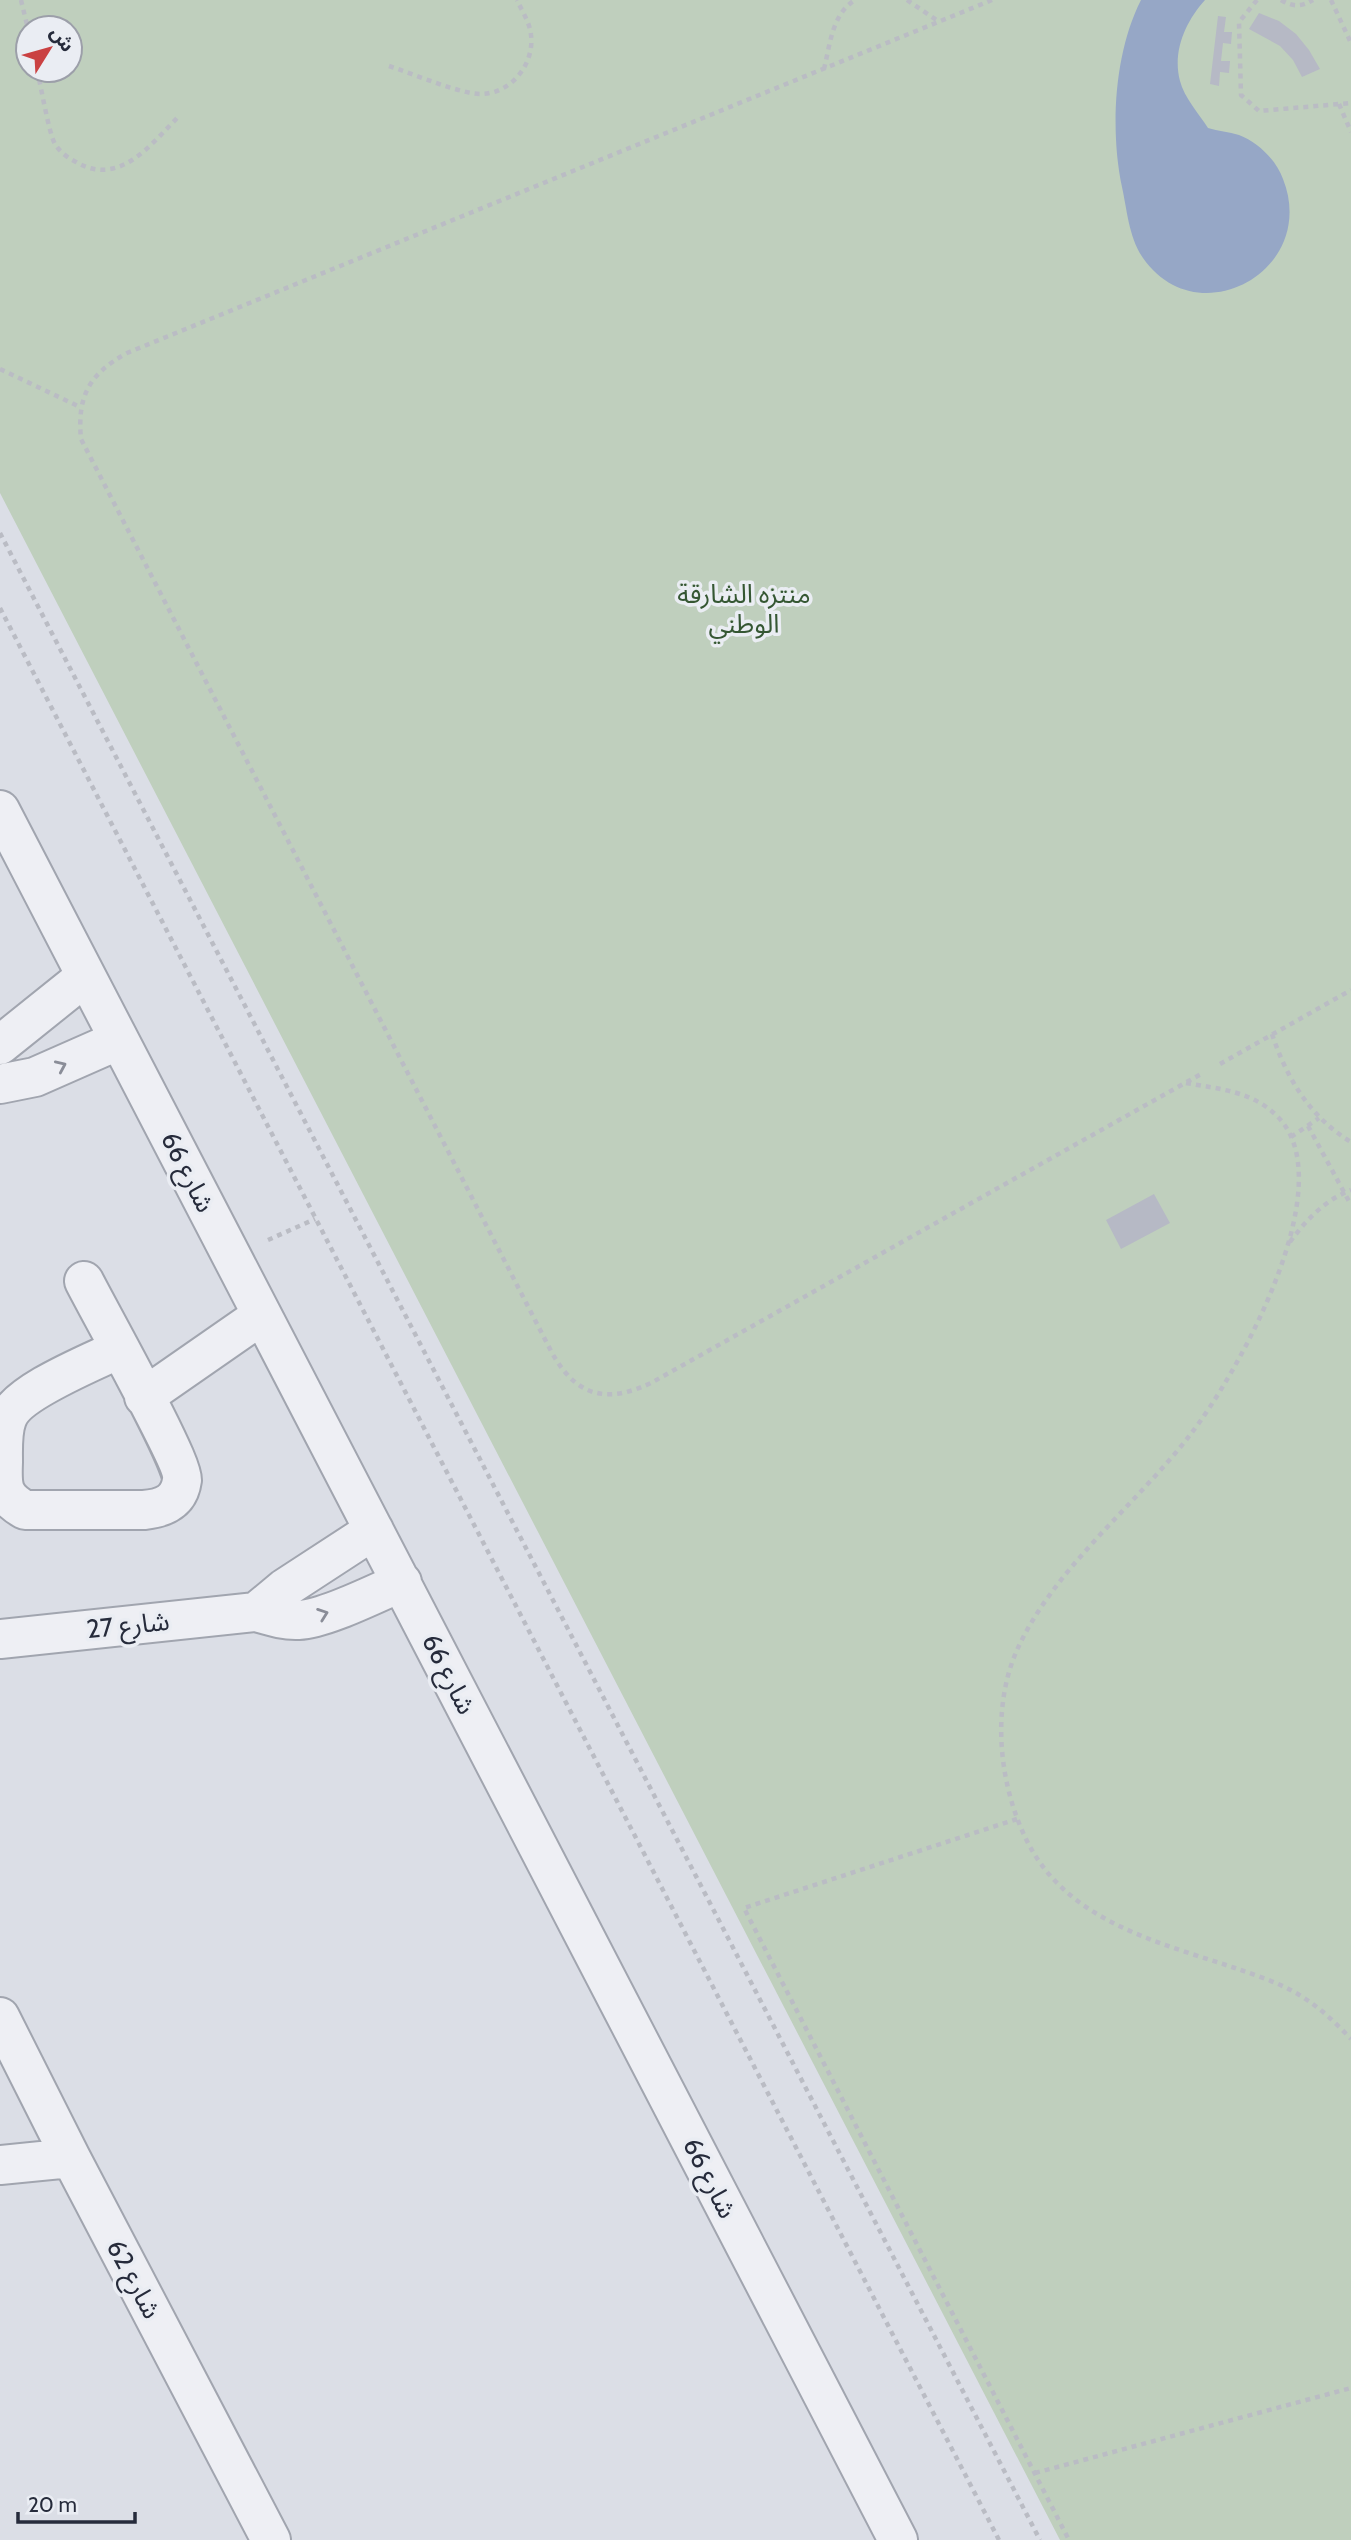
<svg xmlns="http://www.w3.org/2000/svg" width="1351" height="2540" font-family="Cabin,'Noto Sans Arabic',sans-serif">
<rect width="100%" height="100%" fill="#dbdee6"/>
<path fill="#bfcfbd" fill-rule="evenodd" d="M0,0H1351V2540H1060L0,493ZM28,28H70V70H28Z"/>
<path fill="#96a7c6" d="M1141,0H1205C1186,21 1172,51 1180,81C1184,97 1199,114 1208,128C1218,131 1229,132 1239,135C1258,142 1276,160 1283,179C1319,270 1198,337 1143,258C1129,238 1127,210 1122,187C1110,130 1114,53 1141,0Z"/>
<path fill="#b6b9c5" d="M1259,13L1279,21L1296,34L1309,50L1320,69L1302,77L1293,60L1280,46L1249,29Z
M1218,16L1226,17L1224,32H1232L1231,44L1223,43L1221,61H1230L1229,73L1220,72L1219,86L1210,84Z
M1154,1194L1170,1223L1121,1249L1106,1220Z"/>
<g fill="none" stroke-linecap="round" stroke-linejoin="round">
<g stroke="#a1a5af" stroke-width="42">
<path id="minor" d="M0,810L898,2540
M0,1045L86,976
M0,1084L35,1077L119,1040
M84,1281C98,1309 184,1462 182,1480C179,1502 164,1508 144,1510H25C2,1497 2,1487 3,1462C3,1448 2,1432 7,1419C16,1392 93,1362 119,1349
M144,1397L262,1315
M256,1612L285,1588L374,1530
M0,1639L256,1612C270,1616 285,1621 299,1620C325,1619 376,1593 402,1582
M0,2017L71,2158L271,2540
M0,2165L71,2158"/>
</g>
<path stroke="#babcc4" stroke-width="4.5" stroke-dasharray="5 5" stroke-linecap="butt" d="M21,0L28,29
M907,0L938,21
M992,0L127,353C89,374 77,396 81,439L551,1351C575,1395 604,1405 651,1383L1201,1074
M1257,0L1239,22L1241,95L1259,111L1351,103
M1281,0C1293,7 1301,7 1313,0
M1331,0L1351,43
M389,66C416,75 443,87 471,93C505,100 535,68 531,35C530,23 522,11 517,0
M824,69C830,45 832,14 855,0
M37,70C41,86 49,134 55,144C60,152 68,158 76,162C120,188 152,143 180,115
M1339,104L1351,132
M0,369L80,407
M0,533L1040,2540
M0,608L999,2540
M1272,1034C1287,1079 1310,1117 1351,1142
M1220,1064L1351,990
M1186,1083C1219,1089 1252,1091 1277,1116C1345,1183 1237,1375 1190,1435C1136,1505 1054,1568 1017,1650C991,1709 999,1785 1027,1841C1067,1921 1157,1942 1235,1968C1255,1975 1277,1982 1296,1993C1317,2005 1334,2021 1351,2039
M1308,1126L1351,1205
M1291,1137L1319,1118
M268,1240L315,1219
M1290,1242C1306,1220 1325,1200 1351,1190
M1017,1819L744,1908L1069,2540
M1035,2473L1351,2388"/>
<use href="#minor" stroke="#eeeff4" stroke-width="38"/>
</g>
<defs><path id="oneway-chevron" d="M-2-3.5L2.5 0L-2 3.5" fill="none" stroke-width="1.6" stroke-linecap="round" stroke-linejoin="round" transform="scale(1.75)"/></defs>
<g stroke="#8a8d98">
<use href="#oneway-chevron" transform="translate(61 1066) rotate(-24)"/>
<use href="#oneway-chevron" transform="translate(323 1614) rotate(-20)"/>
</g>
<g text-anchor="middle" stroke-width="7" stroke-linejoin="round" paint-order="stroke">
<g font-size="26" fill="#355733" stroke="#eaedf3">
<text x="744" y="603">منتزه الشارقة<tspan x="744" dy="30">الوطني</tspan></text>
</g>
<g font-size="26" fill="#262b3b" stroke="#eaedf3">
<text transform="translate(188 1172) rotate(63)" y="9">شارع 66</text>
<text transform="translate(128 1625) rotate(-6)" y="9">شارع 27</text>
<text transform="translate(449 1674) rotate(63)" y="9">شارع 66</text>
<text transform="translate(710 2178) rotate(63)" y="9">شارع 66</text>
<text transform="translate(134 2279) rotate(62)" y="9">شارع 62</text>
</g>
</g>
<g transform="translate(49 49) rotate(53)"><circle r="33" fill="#eaedf3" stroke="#9c9fa9" stroke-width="2"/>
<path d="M0-5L12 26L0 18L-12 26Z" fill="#ca4142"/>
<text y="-10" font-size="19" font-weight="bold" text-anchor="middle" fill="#262b3b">ش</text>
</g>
<path d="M18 2512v10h117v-10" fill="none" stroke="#262b3b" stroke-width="3.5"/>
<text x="28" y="2512" font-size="21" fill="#262b3b" stroke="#eaedf3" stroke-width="5" paint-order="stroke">20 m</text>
</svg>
